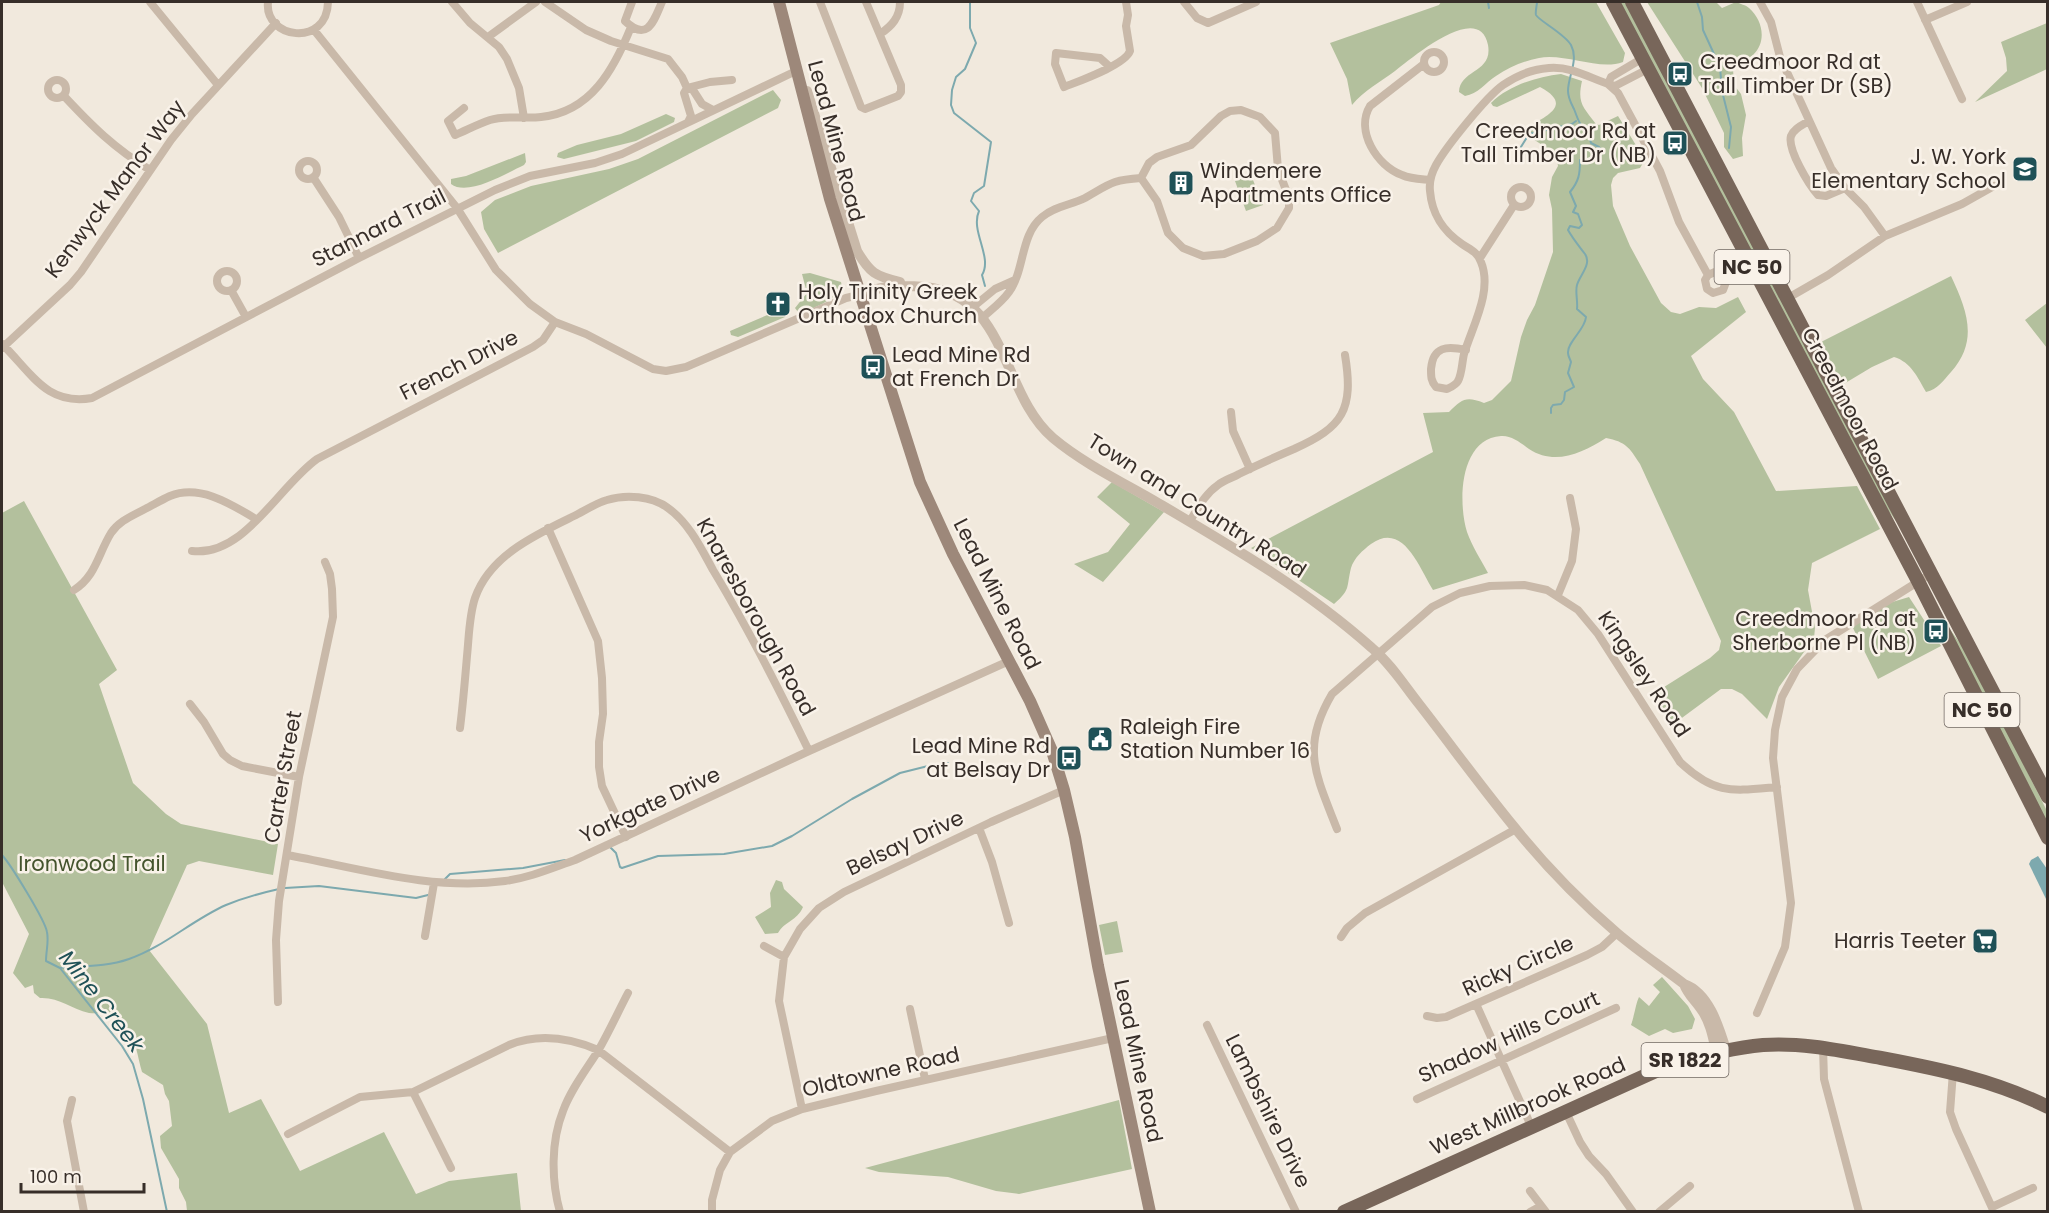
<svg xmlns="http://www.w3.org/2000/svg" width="2049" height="1213" font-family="Poppins,sans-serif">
<rect width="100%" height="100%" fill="#f1e9dd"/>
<path fill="#b3c09d" d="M1441,2H1596L1625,53L1623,62C1599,71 1565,53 1539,58C1524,61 1509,67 1496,76C1485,83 1478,94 1465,96L1459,92C1460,69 1493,73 1488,45C1479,0 1411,59 1395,71C1382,81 1363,91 1352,105L1347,79L1330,43L1439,5Z
M1618,2H1627L1901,528L1877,495Z
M1647,2H1716L1722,8L1736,2C1740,4 1746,5 1749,8C1763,20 1767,42 1753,55C1747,60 1739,63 1733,69L1734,85L1741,94L1746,115L1742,138L1743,156L1733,159L1724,147V133L1702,88Z
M2047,23V69L1975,102L2007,71L2006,58L2001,42Z
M1561,74L1582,81C1577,103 1583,107 1596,124L1599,125L1618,116L1642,155L1643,163L1640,168L1618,173L1613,178L1611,185L1613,206L1630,246L1661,303L1671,312L1680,314L1699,307L1716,308L1738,297L1746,312L1691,356L1703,379L1734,412L1776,491L1857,486L1880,529L1812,563L1808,590L1815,628L1814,638L1779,687L1767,719L1742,694L1732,689H1721L1671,726L1653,694L1710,658L1719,650L1721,641L1640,464C1629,447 1626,442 1606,438C1582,453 1555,466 1529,449C1521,443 1511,435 1501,436C1459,439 1458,503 1467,532C1472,546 1481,560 1488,573L1433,590C1419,567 1403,521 1371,544C1363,550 1354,558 1351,568C1346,588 1351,589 1334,604L1251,548L1433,452L1423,413L1449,412C1462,399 1466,396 1484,403L1492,400L1511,381L1521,337L1527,320L1535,305L1553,252L1552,209L1549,195L1552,177L1558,166L1556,154L1533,139L1529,130L1530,126C1549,115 1572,104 1540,87L1497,107L1493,106L1491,103C1509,85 1537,77 1561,74Z
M773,90L781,100L778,108L498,253L484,229L481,212L495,200L531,186L609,169L638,159Z
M666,114L675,118L674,122L636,141L564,159L557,157L558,153L577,145L621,134Z
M525,153L526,162L524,165C507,173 468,197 451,184V179L466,176Z
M1251,175L1263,205L1246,211L1235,181Z
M810,273L841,282L842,287C836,299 811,311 798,312L795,308L807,293L802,274Z
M1951,276C1967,310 1979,341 1951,372C1943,381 1938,389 1926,392C1918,378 1911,362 1894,357L1872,367L1842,385L1821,342Z
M2047,303V348L2025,320Z
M784,308L785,317L738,337L731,335L730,331Z
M1112,482L1164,512L1103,582L1074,564L1108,552L1130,524L1097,497Z
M24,501L117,670L99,684L133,783L166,814L181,824L278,844L273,875L199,861L187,865L149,950L207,1024L229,1113L261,1099L300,1171L384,1132L416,1194L449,1181L517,1173L521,1211H187L186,1202L179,1188V1179L161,1148L160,1136L172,1126L169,1101L165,1094L163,1085L142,1072C137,1056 137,1041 126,1028C121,1022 121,1018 113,1015C105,1012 97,1014 89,1013C71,1009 59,997 40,998L34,993L33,985L25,988L13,973L29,934L2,882V513Z
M1909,597L1941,646L1878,679L1852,626L1889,603Z
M1949,628L1970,657L2047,811V822L2032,797L1947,629Z
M776,880L782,882L784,889L803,907C797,921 785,921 778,933L765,934L755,917L771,907L770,893Z
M1117,921L1123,952L1105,955L1099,925Z
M1662,977L1688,1006L1695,1019L1692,1029L1673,1033L1665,1029L1649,1036L1631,1025C1634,1017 1636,1003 1639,997L1649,1006L1660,992L1653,985Z
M1119,1100L1132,1169L1019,1194L996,1191L948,1177L879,1172L865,1168Z"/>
<path fill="#7da9ae" d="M2038,856L2047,869V901L2029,864L2031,860Z"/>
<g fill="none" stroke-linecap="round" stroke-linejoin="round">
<path stroke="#7da9ae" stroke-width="2" d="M970,2V28L976,43L965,69L956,77L952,90L951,105L954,113L991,142L984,186L974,193L971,201L979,211C970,231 993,257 982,275L985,286
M1488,2L1489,8
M1537,2C1537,5 1535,12 1536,15C1538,20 1565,34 1571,45C1579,60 1568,76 1568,91C1568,98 1571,103 1574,109C1580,124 1578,124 1592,134L1590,139L1591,143L1599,147L1602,152L1599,160H1580C1580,174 1579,181 1570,192L1576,206L1573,212L1578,214L1582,225L1579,228L1570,226L1568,230C1573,239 1579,246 1585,254C1592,264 1580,275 1577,285C1575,292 1578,301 1577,309L1586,317C1585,330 1567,342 1568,353C1568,356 1570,359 1571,362L1568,373L1574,387L1565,392L1564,400L1561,404L1553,405L1551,408V413
M1697,2L1702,17L1703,30L1720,67L1722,91L1731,127L1729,148
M1514,158L1529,134L1572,124L1576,121
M610,847L616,853L620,867L622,868L658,856L724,854L772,846L792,836L852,799L900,773L928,766L948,763
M2,855C11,865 45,920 47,932C49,942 46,951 46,961L60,968L122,1046L133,1064L143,1099L167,1212
M445,879L450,874L523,868L565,860
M285,888L319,886L416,898L428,895
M60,968C83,966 106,967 129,959C164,947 192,920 226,905C243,898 261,893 279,889"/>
<path stroke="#c9b9a9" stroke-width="8" d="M150,2L218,85
M268,2C264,39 327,48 328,2
M452,2L470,23L499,47L507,59L519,88L524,118
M545,2L586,30L611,41L668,59L682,77L687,88L684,93L691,116L688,122
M632,2L625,21C648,43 654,20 662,2
M820,2L861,107L865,109L898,96L901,92V85L866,2
M1184,2L1197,18L1208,23L1256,2
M1760,2L1771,22L1780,57L1831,168L1845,188L1864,207L1885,236
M1917,2L1962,99
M1925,20L1967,2
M314,30L457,208L496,270L530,304L555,322L586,334L653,369L666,371L686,367L846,298L859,295
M880,34C892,26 900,17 900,2
M488,37L536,2
M1424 62a10 10 0 1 1 20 0a10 10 0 1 1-20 0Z
M1424,64L1370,106C1355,131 1377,166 1402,175C1411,179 1420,179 1430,180
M1110,67L1100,58L1056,53L1055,64L1064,87C1079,81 1125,65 1130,51L1126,26L1128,15L1126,2
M48 89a9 9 0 1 1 18 0a9 9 0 1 1-18 0Z
M1608,84L1618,93L1660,171L1679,222L1708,275L1705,280L1707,289L1713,293L1723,290L1726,282L1723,275L1715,272L1708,275
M1608,84L1611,77L1643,58
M687,88L710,82L732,80
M687,88L693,90L702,104L713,110
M64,96C92,126 114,148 150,170
M464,108L448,121L455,135C467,130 478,124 490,120C505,115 525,119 541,117C591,112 614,69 631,27
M1809,121C1803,125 1794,128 1791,136C1787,149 1809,185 1818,195L1826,196L1845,188
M299 170a9 9 0 1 1 18 0a9 9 0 1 1-18 0Z
M313,177L339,217L359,258
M1511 197a10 10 0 1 1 20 0a10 10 0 1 1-20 0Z
M1480,258L1514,205
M217 281a10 10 0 1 1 20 0a10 10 0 1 1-20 0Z
M231,290L246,317
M1788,298L1828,275L1885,236L1962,204L1994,186
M973,307L995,289L1015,280
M982,318C991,310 1002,302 1009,292C1025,270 1020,235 1042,217C1055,206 1071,205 1085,198C1110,184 1111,180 1141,178L1157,201L1168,233L1183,248L1203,256L1224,254L1257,241L1277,228L1289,208V198L1278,169L1275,133L1260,117L1241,110L1230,111L1221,116L1191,145L1157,157L1149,163L1141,178
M2,344C31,372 46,406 92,398L359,258L495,190L530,176L595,163L622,154L796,71
M2,348L70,285L81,272L171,140L192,114L276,23
M1466,350C1447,346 1433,346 1431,369C1431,377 1431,381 1436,387L1447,389C1451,387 1456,385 1458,381C1462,374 1462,362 1464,354C1472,327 1493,291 1481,262C1478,252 1469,249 1462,244C1443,231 1432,215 1430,191C1429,182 1431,174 1436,165C1446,147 1486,97 1503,85C1516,76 1533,69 1549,68C1574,66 1592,80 1615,86L1648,69
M1231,412L1233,431L1250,469
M1190,521C1198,508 1205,494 1218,485C1224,480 1232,478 1239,474C1257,465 1275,457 1294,449C1343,427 1354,410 1345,355
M548,528L598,641L602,678L603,714L599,742V767L602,786L626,837
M192,551C244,557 278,487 317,459L533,347L543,340L555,322
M74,590C96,576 98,554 111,533C119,521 132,516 145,509C153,505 161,500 170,496C200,484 231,504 256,519
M1558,595L1572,561L1576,529L1570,498
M190,704L204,722L223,754L230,760L242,766L299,777
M460,728C463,704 465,680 467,656C469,637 469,616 475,598C490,555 537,534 574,516C584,511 596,503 607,500C626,494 652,496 668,508C689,523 701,548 713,570C748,628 779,689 809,751
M979,828L992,862L1009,923
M1337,829C1316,775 1300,748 1332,694L1432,607L1460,593L1490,586L1524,585L1547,590L1578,610L1598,634L1680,762C1715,795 1732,791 1777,787
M287,855C358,868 432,891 505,881C529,878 552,868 575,860L809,751L1009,661
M425,936L434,883
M1341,937L1347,928L1365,913L1516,829
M764,946L784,957
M278,1002L276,940L279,901L299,777L333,617L332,589L330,574L325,562
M1476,1004L1532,1128
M910,1009L925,1079
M1757,1013L1785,947L1791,903L1773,758L1775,730L1782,697L1797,669L1825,640L1932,573
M1427,1016L1437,1018L1446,1017L1587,955L1602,947L1617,933
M1207,1025L1296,1212
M1823,1047L1824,1079L1859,1212
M1953,1072L1950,1112L1956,1129L1994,1212
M413,1092L451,1168
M1417,1099L1616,1008
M72,1100L67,1121L84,1212
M802,1109L779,1001L784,957L800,929L819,908L844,892L991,822L1064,790
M1566,1112L1580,1142L1589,1156L1606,1174L1633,1212
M288,1134L360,1097L413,1092L509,1045C539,1033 570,1038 598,1050L730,1152
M1530,1191L1546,1212
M1992,1207L2033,1188
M560,1212C551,1180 551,1141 563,1111C571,1089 586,1070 598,1051C609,1032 618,1012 628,993
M712,1212V1200L720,1170L730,1152L772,1121L802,1109L876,1091L1113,1038
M1530,1212L1541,1206
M1659,1212L1690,1186"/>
<path stroke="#c9b9a9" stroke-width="10" d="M807,91L857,251C870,273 875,276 900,282
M859,295C881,285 902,285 925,287C1008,295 1001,394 1053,438C1084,464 1124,483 1158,503C1233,547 1307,590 1372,648C1390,663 1404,685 1419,704C1451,745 1482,788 1515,828C1544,864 1582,903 1617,933C1638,951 1662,967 1684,984C1709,993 1719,1027 1726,1050
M1684,984C1688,995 1695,1000 1701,1009C1710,1021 1713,1037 1716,1051"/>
<path stroke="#9d887a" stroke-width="12" d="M779,2L830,199L920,482L953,554L1030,701L1052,751L1064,790L1075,837L1098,966L1150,1212"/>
<path stroke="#78665a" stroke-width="14" d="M1613,2L1918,581L2048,838
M1632,2L2048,797
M1344,1212L1669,1065C1700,1056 1730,1048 1763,1045C1802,1042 1842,1051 1881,1058C1939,1069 1994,1080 2048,1107"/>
</g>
<defs>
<g id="bus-square" transform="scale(1.35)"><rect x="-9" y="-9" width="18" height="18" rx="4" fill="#1f5157" stroke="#f9f2e9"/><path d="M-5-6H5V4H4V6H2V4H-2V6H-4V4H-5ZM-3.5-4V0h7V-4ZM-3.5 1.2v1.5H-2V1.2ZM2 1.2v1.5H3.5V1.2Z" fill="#fff"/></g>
<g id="school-square" transform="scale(1.35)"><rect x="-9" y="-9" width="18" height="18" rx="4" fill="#1f5157" stroke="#f9f2e9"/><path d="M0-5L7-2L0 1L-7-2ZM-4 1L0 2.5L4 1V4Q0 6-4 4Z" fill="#fff"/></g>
<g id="building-square" transform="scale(1.35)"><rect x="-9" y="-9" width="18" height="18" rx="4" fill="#1f5157" stroke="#f9f2e9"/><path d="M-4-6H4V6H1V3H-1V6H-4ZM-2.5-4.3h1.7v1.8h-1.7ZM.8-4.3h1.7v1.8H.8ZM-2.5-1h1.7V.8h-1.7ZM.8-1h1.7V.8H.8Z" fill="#fff"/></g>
<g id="church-square" transform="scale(1.35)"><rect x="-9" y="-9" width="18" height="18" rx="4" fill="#1f5157" stroke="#f9f2e9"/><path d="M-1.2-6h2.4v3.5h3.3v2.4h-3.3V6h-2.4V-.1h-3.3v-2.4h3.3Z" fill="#fff"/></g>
<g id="civic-square" transform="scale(1.35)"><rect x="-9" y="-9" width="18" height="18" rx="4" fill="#1f5157" stroke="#f9f2e9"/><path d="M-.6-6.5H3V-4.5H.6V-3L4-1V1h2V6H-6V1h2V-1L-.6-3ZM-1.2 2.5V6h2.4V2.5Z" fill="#fff"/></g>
<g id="supermarket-square" transform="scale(1.35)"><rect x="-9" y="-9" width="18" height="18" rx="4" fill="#1f5157" stroke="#f9f2e9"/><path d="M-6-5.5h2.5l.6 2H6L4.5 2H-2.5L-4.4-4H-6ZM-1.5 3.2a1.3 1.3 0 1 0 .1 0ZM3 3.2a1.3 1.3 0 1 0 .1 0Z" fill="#fff"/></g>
</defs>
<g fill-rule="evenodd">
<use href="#bus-square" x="1680" y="74"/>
<use href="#bus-square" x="1675" y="143"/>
<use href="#school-square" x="2025" y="169"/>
<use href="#building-square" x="1181" y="183"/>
<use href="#church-square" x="778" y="304"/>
<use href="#bus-square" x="873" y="367"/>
<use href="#bus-square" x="1936" y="631"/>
<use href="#civic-square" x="1100" y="739"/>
<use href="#bus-square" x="1069" y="758"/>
<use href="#supermarket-square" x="1985" y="941"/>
</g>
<g text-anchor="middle" stroke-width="5" stroke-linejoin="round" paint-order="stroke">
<g fill="#f9f2e9" stroke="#716963" stroke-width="1.5">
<rect x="1714.5" y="250" width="75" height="34" rx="4.5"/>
<rect x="1944.5" y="693" width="75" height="34" rx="4.5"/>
<rect x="1641.5" y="1043" width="87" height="34" rx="4.5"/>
</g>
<g font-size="20" font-weight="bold" fill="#372e29">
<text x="1752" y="274">NC 50</text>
<text x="1982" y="717">NC 50</text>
<text x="1685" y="1067">SR 1822</text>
</g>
<g font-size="21" fill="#372e29" stroke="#f9f2e9" text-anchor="start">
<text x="1700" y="69">Creedmoor Rd at<tspan x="1700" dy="24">Tall Timber Dr (SB)</tspan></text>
<text x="1656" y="138" text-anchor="end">Creedmoor Rd at<tspan x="1656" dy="24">Tall Timber Dr (NB)</tspan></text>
<text x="2006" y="164" text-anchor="end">J. W. York<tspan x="2006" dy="24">Elementary School</tspan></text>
<text x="1200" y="178">Windemere<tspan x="1200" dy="24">Apartments Office</tspan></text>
<text x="798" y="299">Holy Trinity Greek<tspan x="798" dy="24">Orthodox Church</tspan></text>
<text x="892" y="362">Lead Mine Rd<tspan x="892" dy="24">at French Dr</tspan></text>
<text x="1916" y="626" text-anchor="end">Creedmoor Rd at<tspan x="1916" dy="24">Sherborne Pl (NB)</tspan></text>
<text x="1120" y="734">Raleigh Fire<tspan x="1120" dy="24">Station Number 16</tspan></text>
<text x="1050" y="753" text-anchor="end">Lead Mine Rd<tspan x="1050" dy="24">at Belsay Dr</tspan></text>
<text x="1966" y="948" text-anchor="end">Harris Teeter</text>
</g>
<g font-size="21" fill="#372e29" stroke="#f9f2e9">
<text transform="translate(836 141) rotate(75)" y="7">Lead Mine Road</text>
<text transform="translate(115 189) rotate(-53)" y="7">Kenwyck Manor Way</text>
<text transform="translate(379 228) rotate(-27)" y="7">Stannard Trail</text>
<text transform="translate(459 365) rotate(-27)" y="7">French Drive</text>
<text transform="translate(1850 409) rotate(62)" y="7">Creedmoor Road</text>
<text transform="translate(1197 506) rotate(32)" y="7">Town and Country Road</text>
<text transform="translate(997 594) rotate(63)" y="7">Lead Mine Road</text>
<text transform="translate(756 617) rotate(61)" y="7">Knaresborough Road</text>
<text transform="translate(1644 674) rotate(56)" y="7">Kingsley Road</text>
<text transform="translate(283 777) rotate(-80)" y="7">Carter Street</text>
<text transform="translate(650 805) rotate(-25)" y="7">Yorkgate Drive</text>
<text transform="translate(905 843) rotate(-25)" y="7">Belsay Drive</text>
<text transform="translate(1518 966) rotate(-24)" y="7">Ricky Circle</text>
<text transform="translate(1509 1037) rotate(-24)" y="7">Shadow Hills Court</text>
<text transform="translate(1138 1061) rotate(78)" y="7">Lead Mine Road</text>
<text transform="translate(881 1072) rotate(-13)" y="7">Oldtowne Road</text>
<text transform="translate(1528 1106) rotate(-24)" y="7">West Millbrook Road</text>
<text transform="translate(1268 1111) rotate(64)" y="7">Lambshire Drive</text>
</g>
<g font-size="21" fill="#44542d" stroke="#f9f2e9">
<text x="92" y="871">Ironwood Trail</text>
</g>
<g font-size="22" font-style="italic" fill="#1f5157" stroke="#f9f2e9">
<text transform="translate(102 1001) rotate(52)" y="8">Mine Creek</text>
</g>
</g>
<rect width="2049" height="1213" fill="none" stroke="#372e29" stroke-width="6"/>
<path d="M21 1183v9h123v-9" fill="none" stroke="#372e29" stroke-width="3"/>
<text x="30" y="1183" font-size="18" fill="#372e29" stroke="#f9f2e9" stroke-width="4.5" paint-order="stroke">100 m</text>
</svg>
